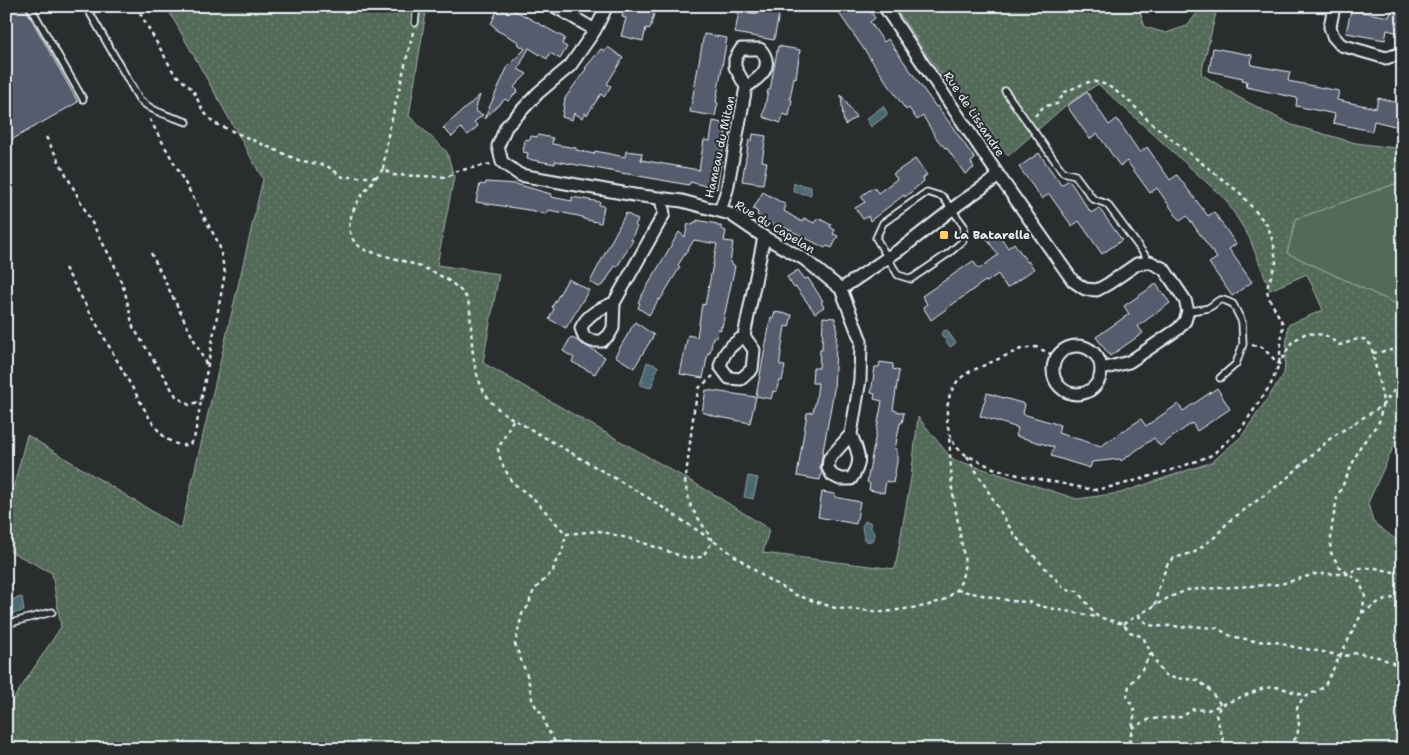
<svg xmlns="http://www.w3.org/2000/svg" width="1409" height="755" font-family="'Shantell Sans',sans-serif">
<defs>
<pattern id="grass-dots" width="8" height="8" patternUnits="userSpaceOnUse" patternTransform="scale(1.25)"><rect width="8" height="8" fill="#536b59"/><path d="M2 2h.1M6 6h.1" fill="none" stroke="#6c8172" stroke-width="1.8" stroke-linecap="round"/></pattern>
<pattern id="water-ripples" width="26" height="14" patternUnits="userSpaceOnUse" patternTransform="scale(1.25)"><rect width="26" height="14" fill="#4c6871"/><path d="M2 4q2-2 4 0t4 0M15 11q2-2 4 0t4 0" fill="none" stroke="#667e86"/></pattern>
</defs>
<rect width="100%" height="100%" fill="#2a2d2e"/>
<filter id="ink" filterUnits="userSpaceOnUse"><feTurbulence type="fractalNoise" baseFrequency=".02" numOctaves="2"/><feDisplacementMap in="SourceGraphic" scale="10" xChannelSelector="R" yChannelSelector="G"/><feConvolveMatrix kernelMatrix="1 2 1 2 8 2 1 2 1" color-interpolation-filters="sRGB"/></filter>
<g filter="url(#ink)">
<path fill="url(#grass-dots)" stroke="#9eaea8" d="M166,6H427L409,116L447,152L454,177L437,265L499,274L483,362L485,364L710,492L769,529L763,553L895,569L911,478L918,417L952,459L1077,499L1120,493L1212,462L1242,436L1284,374L1288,325L1323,310L1307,274L1270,290L1249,237L1226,200L1098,84L1066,105L1008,156L951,76L945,80L894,6H1138L1145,27L1166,33L1187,26L1201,8L1217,9L1201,74L1238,97L1292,125L1356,143L1403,149V430L1400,432L1368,503L1373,522L1403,545V749H6V710L61,627L52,573L6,549V516L27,435L181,529L263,179Z"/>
<path fill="#536b59" stroke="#9eaea8" d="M1403,181V307L1287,253L1296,219Z"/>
<path fill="url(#water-ripples)" stroke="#8a9fa7" d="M883,106L888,114L871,127L866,119Z
M794,183L811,187V195L793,192Z
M947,330L956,343L950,347L941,334L943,331Z
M647,362L658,366L651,388L640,385Z
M748,476L758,478L753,499L744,497Z
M865,521L870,522L871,528L875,534L874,539C871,542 868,542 864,540L862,526Z
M22,597L24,611L6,615V601Z"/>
<path fill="#555b6d" stroke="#e8f1f8" d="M6,6H24L78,102L6,143Z
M507,6L565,38L562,44L567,47L560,59L550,53L547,59L529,48L518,69L527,74L514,87L518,91L508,101L505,99L484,119L508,66L525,49L518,44L519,42L496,30V28L491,24L498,8L504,11Z
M625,6H656L650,29L646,28L643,41L621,36L626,18L622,17Z
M834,6H867L875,18L870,22L884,42L888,39L936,107L937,106L949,122L975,159L971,162L974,168L965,174L946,147L945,148L937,139L923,116L917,120L909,108L906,110Z
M1392,8L1403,10V34L1387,30L1385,40L1346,33L1351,10L1389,17Z
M739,11L758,14L759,11L779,14L774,40L735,33Z
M704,34L727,38L716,102L718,103L715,116L690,112Z
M778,46L800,50L796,78L794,77L790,99L792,100L789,116L783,114L781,123L763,117L768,90H770Z
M608,47L623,58L607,84L611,86L604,97L601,94L587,115L585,113L582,118L574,113L572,120L562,117L565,98L586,69L585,68L601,49L605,51Z
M1213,48L1252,55L1251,65L1290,72L1288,81L1339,91L1337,100L1376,108L1378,98L1403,104V128L1374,121L1372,131L1333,123L1335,114L1296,106L1297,98L1246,87L1247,81L1242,80L1243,78L1209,71Z
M1087,92L1109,125L1117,119L1140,153L1147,147L1170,180L1177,175L1208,216L1214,212L1236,244L1229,249L1252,282L1232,296L1209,263L1217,258L1187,216L1180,221L1157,188L1150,193L1127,161L1120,166L1097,133L1090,139L1067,106Z
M480,95L475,111L483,115L474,122L478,126L468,135L461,128L452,137L443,128Z
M841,95L856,117L845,125L843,117Z
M713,121L727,124L717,189L690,182L689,185L555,161V164L527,159L528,153L523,152L525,139L530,140L531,136L537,137L538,135L553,138L552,144L576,148V150L594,154L595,151L625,157L626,151L642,153L641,160L699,170L704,140L710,141Z
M753,134L766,136L762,161L767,162L763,184L742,181L749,140H752Z
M1039,153L1061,185L1069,180L1091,213L1099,208L1122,240L1102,254L1079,221L1072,226L1049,194L1042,199L1019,167Z
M915,159L927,175L923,178L924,181L905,197L904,195L870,221L868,216L863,219L855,208L865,202L861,196L874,187L878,193L897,179L893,174Z
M486,182L516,184L551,194V197L572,201V197L600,202L599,205L604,206L601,223L583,219V217L554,211L548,210L547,214L535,212V211L476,202L480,184L485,185Z
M763,192L786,205L784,211L802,222L804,218L814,223L818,218L831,225L830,227L835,230L833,234L838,236L832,248L827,246L825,248L782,226L781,229L757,215L758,212L753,209Z
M626,213L638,220L635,225L637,227L631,239L633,240L617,267L615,266L604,284L599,287L590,282Z
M697,220L717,224V226H721V229L726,231L724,241L733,242L730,263L735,266L722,327L721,326V330L718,329L717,337H713L710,353H708L703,378L680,374L688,335L697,337L702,304L705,305L717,244L694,240L678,265L680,267L660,300L659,299L649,315L638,308L640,303L638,302L679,232L685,237L688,224L693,225L694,222H697Z
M997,232L1008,248L1014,243L1027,262L1028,261L1034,269L1007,288L998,274L987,282L985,281L931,320L923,307L927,304L922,296L973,261L979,269L998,255L987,239Z
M798,270L805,279L808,278L823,301L821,302L824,307L815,313L796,287L794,288L787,277Z
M568,279L589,290L566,328L549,319L554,309L552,307Z
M1156,284L1170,303L1138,326L1143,333L1110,356L1096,337L1129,314L1124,306Z
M775,312L792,315L789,327L785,326L780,359V365L785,366L782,381H779L776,392L773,391L771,399L756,396L771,317L773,318Z
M823,317L835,318V323L837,324L834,390L820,468L822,472L820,480L797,476L807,413L813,412L816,400L818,383H812L813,368H819L820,350H822Z
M635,322L654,335L634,368L615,356Z
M571,337L605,357L595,374L572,362L574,358L563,351Z
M880,362L893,364V369L899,371L893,410L904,413L902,423H900L895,449L897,450V462L893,483L886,481L884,493L869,490L870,484L867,482L882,401L874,399L875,394L871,393L875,367H879Z
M1217,388L1230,409L1197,431L1192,423L1160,446L1154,438L1121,461L1120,459L1092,462L1090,468L1051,456L1054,447L1016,436L1018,428L980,416L987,393L1025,404L1023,414L1060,425L1058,433L1101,446L1141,419L1146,426L1178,404L1183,411Z
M706,390L756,397L750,423L714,416L702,412Z
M822,492L835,494V497L860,502L856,524L818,517Z"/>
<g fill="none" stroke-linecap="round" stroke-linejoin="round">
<g stroke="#e8f1f8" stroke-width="9">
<path id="service" d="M30,6L83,99
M86,6L139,99C152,112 170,116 187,122
M415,23L417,6
M1005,91L1063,172L1075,175L1093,199L1107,204L1150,262
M927,192L943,197L964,226L963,241L949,253L911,279L898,275L876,238L883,223Z
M1188,311C1194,310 1202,310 1208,308C1221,302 1215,295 1233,304L1242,322L1243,344L1236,364L1220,378
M6,624L52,612"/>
</g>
<g stroke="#e8f1f8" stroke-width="15">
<path id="minor" d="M554,6L595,30
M607,6L595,30L570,66L538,93L506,127L498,146L502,162L520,175L634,195L682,201L730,214L764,237L804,259L841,289L861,341L860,380L851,434L829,459L828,468L832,475L840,479H851C864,460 858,454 851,434
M1334,6L1330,27L1333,36L1341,45L1386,58L1403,53
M999,176L1073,281L1085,289L1097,290L1108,284L1137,264L1150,262L1164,269L1185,300L1188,311L1185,321L1178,329L1129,362L1102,369
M720,211L727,190L746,87L735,67V59L741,49H760C775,66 761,77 746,87
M841,289L905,246L960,203L999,176L884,6
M614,303C600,309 588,313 581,328L584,337L592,341H602L609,335L613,328L614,303L664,214L661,198
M744,336C731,346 725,349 720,366L729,378L741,379L752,369L754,350L744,336L764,237
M1053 370a24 24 0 1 1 48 0a24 24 0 1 1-48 0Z"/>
</g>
<path stroke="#e8f1f8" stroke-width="2.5" stroke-dasharray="4 4" stroke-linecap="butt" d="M136,6L174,73L193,90L203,111L214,123L298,160L327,166L343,177H376
M413,32L388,135L383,169L393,175L448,177L457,171L491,164
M1035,116L1044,106L1057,104L1065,92L1083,84L1092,81L1107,85L1127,99L1152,124L1240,193L1268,226L1274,246L1276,262L1267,288L1268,296L1283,324L1279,364L1271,384L1241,429L1212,455L1178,468L1120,485L1094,490L1018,475L993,468L966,455L955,446L949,433L947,421V408L950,394L958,380L969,372L1021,349L1036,347L1057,357
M46,137L114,264L125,292L133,327L176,396L189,405L198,402L201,399
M383,169C366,189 328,230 365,250C397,260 439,267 463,293C471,302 470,314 471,326C472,352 474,385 494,405C500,411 507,415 513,419L647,497L724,548L764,577L796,595L835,608L884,612L926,606L946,599L957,590L962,579L965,563L952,488L949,434
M151,253L207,366
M65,268L150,419C160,433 169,447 189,445L194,439L225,273L219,244L149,118
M1252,345L1262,347L1279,364L1292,342L1306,333L1325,335L1340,345L1358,339H1364L1371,345L1383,401L1379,422L1360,447L1337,498L1332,525L1330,551L1340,568L1359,581L1365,595L1362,613L1324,687L1303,698L1297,708L1299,725L1297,736L1288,749
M1373,353L1403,348
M513,420L498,449L501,462L512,482L535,500L566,534L599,531L635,540L687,558L702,557L713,541L691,507L685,484L694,410L699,388L713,376
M967,456L1015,536L1066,590L1077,591L1098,617L1123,624L1130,632L1143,637L1151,653L1141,671L1129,686L1127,697L1135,711L1130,740L1124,749
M957,590L1012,601L1029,602L1040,606L1096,617
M1155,605L1158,590L1167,565L1174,558L1195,552L1216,536L1228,522L1285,480L1332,437L1382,406L1403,379
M1362,613L1379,602L1403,595
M1138,615C1141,618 1144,622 1148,624C1158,629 1172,623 1181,628L1189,626L1217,628L1231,636L1255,641L1276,642L1294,647L1329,653L1341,657L1356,653L1378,657L1403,667
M1123,624L1168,598L1187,590L1281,584L1315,574H1349L1357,568H1375L1403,574
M1132,728L1150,719L1182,717L1193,709L1208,710L1221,705L1208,688L1197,680L1174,678L1163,674L1151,653
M558,749C553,735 544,729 543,714L537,709L532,699L528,678L515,644L522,614L529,605L530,600L534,590L553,571L555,563L562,553L566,534
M1226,749L1216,715L1221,705L1264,688L1278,687L1306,696"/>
<use href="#service" stroke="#2a2d2e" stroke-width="5.5"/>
<use href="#minor" stroke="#2a2d2e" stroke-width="11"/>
</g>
</g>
<rect fill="#ffd166" stroke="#2a2d2e" stroke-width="2" x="939" y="230" width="10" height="10" rx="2.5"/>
<g text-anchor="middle" stroke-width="4" stroke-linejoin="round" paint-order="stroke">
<g font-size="12" fill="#e8f1f8" stroke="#2a2d2e">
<text transform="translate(974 114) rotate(56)" y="4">Rue de Lissandre</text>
<text transform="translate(720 147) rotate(-78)" y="4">Hameau du Mitan</text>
<text transform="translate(775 227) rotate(31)" y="4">Rue du Capelan</text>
</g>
<g font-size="12" font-weight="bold" fill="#e8f1f8" stroke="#2a2d2e" text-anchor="start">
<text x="954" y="239">La Batarelle</text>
</g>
</g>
<rect width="1409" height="755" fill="none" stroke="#2a2d2e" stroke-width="25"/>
<rect x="12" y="12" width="1384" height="730" fill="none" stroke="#e8f1f8" stroke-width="2" filter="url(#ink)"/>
</svg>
